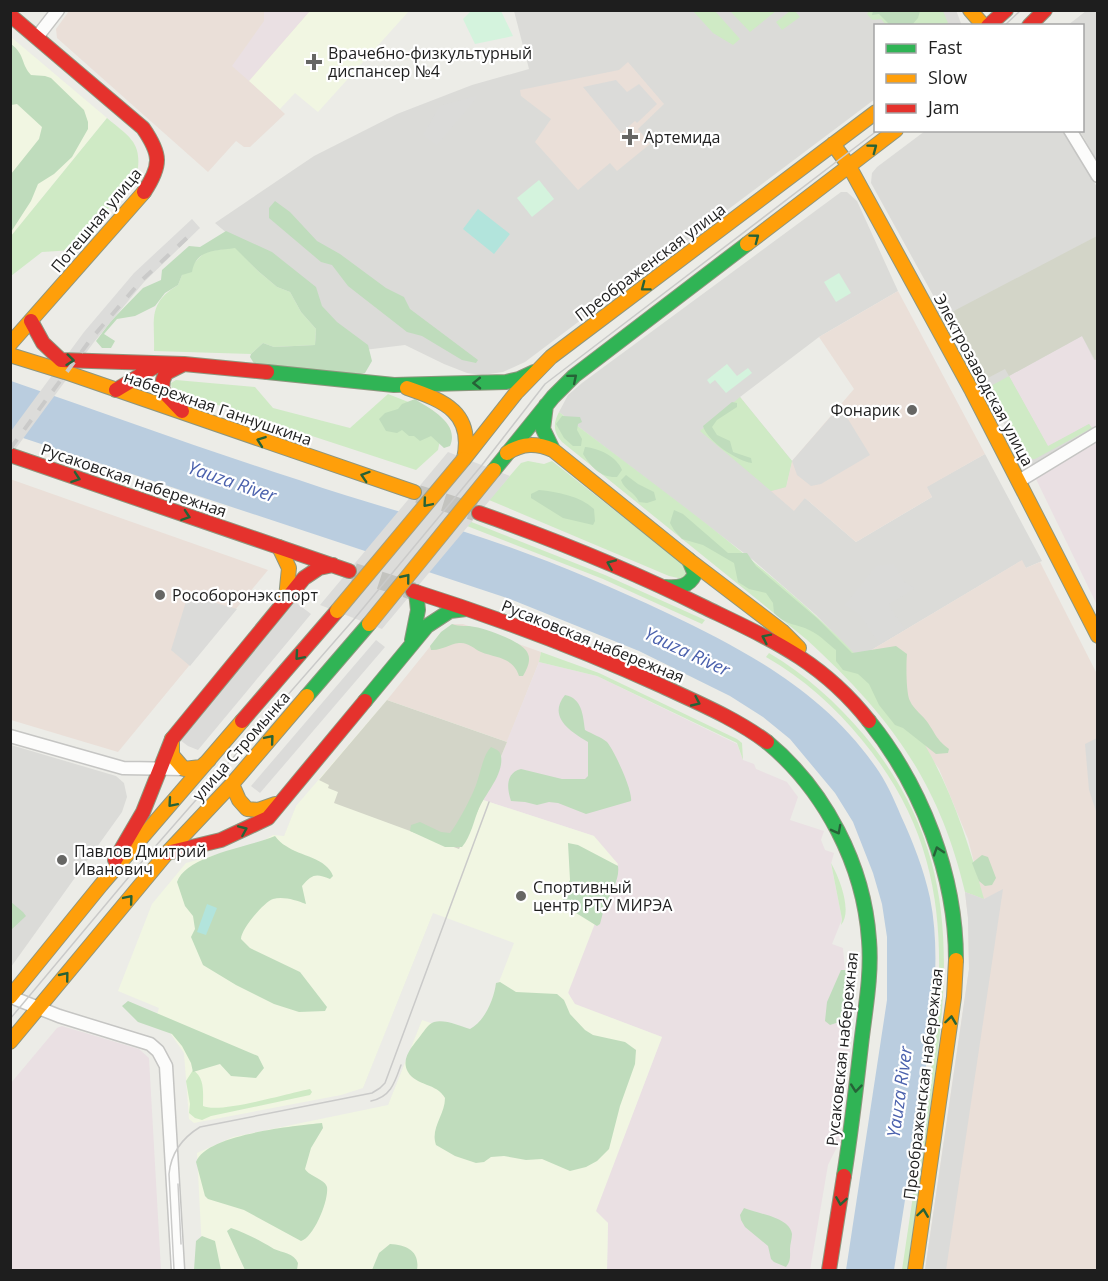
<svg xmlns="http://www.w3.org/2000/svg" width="1108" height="1281" font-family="'Open Sans',sans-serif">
<rect width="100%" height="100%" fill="#ecece7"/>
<path fill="#dbdbd8" d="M956,10L962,26H876L875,99L525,362L503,372L482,375L467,373L444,364L405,345L364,350L215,223L314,156L397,114L472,85L529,69L514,11Z
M1086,11H1097V161L1080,131L1082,130V26L1068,25Z
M925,131H1065L1097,187V430L1037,467L1031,466L1022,456L871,183L872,173L877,167Z
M841,192H847L857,201L898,291L819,337L740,397L792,461L786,487L805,498L856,542L932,497L926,487L985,454L1042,561L1026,568L1021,561L858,658L816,615L753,560L559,412L568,395L582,383Z
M11,745L116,776L124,783L127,797L122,812L11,967Z"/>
<path fill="#eadfd8" d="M69,11H310L250,81L285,114L250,147H244L236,141L208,172L57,38L56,29Z
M628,62L664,104L638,129L650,144L617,171L610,163L578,190L535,142L551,119L521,96L520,90L619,70Z
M898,291L985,454L927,487L932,497L856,542L805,498L794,511L771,491L786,487L792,461L854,389L819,337Z
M10,479L268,570L118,752L11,720Z
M1022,560L1026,568L1040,562L1097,674V1270H925L969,969L968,918L965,892L983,898L968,839L939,769L858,658Z
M453,624H463L541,652L539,662L507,742L387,700L441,633Z"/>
<path fill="#eae0e3" d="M264,11H310L249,81L232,66L264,21Z
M1082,336L1094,360L1097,359V430L1094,432L1089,424L1048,447L1009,376Z
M1097,439V605L1035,477Z
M539,662L597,676L737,744L743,760L754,764L756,769L787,782L798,797L790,820L824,831L821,840L825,850L834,853L831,864L842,919L832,944L843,948L851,1040L840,1141L828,1165L810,1270H607L608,1223L595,1212L662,1037L574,1004L568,992L594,836L483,800Z
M62,1026L139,1049L149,1058L161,1270H11V1083L57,1028Z"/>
<path fill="#f1f6e2" d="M310,11H409L318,112L295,93L280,109L249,81Z
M11,37L107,118L11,236Z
M387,700L507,742L483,800L594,836L618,864L568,993L575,1004L662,1037L596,1211L608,1223L607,1270H203L197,1153L233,1137L388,1105L422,1020L477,1039L514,943L433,913L363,1088L341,1095L194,1123L189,1119L184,1053L157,1014L159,1008L118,991L152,904L186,863L261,842L273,835L284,836L296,806Z"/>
<path fill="#d3d5c8" d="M1097,236V359L1095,360L1082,336L1009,376L1005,369L984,380L948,314Z
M387,700L507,742L483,800L459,849L334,803L338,792L328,788L329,785L319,780Z"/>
<path fill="#cfeac5" d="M870,10L943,11L948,23L945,26L886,25L881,19L872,20L867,14Z
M693,11H715L740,39L733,45L713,33Z
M730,11H776L750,32Z
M790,11H795L800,17L782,30L776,22Z
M107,118C129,137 143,142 137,174L74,250L42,252L11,276V236Z
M235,247L258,271L277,287L290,292L301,312L316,329L315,345L274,347L263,343L251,354L154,351C155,319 147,304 178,285L182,275L205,252Z
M1009,376L1048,446L1089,424L1092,428L1035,459H1030L989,387Z
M176,380L255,387L273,408L350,428L388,394L416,405L441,435L438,450L416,470L172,390L171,383Z
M740,397L792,461L786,487L771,491L700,431Z
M559,412C639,473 720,531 795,597C839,636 882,678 914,727C949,781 967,837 984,899L965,892C939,781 889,715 806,639L562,442C553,432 553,423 559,412Z
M528,461L544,464L552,461L684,565L689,573L683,579L669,576L489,500L521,463Z
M469,521L605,575L705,620L702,624L603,579L467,526Z
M541,652L599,673L737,739L742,743L743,760L737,743L597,676L539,662Z
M769,653C805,674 837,703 864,735C961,852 951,969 930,1109C922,1163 915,1217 907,1270H902C910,1216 918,1162 926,1108C945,971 957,854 862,740C835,707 803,678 766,657Z
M831,863C839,877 853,911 841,925L842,919Z
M193,1070C205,1078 203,1092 203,1106C219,1114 289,1093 310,1089L312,1092L310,1095L211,1116L202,1120L195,1118L189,1113L190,1104L186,1081Z"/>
<path fill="#bfdcbc" d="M873,11V10L920,11L918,18L911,26L890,25L879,14L872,15Z
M11,44C25,54 21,65 31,75L45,76L51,78L84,110L88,122V129L72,157L54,174L38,184L31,201L11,232V174L39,139L42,127L17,104L11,105Z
M275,201L290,212L317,241L340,254L386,288L404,297L410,309L478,360L476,363L462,360L422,336L407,332L348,286L332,265L321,262L269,218V208Z
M226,231L272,252L316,287L322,306L337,322L368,345L372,361L365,373L351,376L255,365L250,357L251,354L263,343L274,347L315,345L316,329L301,312L290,292L277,287L258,271L235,248C215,251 196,249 192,272L182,275L178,285L165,293L155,306L135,316L117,319L104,334L115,341L111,348H102L96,341L111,321L143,288L161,280L162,270L189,246L200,247Z
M415,399C430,409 460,423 450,446L444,448L431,436L420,441L414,436H409L402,430L397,433L386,431L379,419L385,413L398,409L402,404Z
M732,402L737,403V407L717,420L712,427L717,435L730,441L733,452L751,458L752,463C737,461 707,441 703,426Z
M562,416L580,417L582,422L578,424L577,430L582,439L581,446H573L564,438L556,424Z
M585,447C599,448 617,457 622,470L617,477C601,478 591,467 583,454Z
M626,475L638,484L654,492L656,500L647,503L639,502C634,491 625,491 621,480Z
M539,490C558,492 580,496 594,509L595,521L593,525L563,518L531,498V494Z
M674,510L683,514L728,553H747L756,566L818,619L852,653L896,646L907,654C906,664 906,694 910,701C914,710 923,715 928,723C936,735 937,740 949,749L948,753L936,754L903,728L895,725L879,705L869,684L858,674L843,670L836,661V650C828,644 822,637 813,632C798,623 788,627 774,613L773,603L766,593L749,589L738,582L734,563L703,545L682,539L674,530L670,523Z
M452,624C460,627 467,625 475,627C487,629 524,642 528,654C531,661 527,669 523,676H519C513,657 496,658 481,652C473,648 468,642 459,643C449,644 441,651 431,650L430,646L441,632Z
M565,695C582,698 583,715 585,730C592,734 601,737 607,742C614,750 633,791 631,801L586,814L558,803L549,802L537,805L525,802L511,801C507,789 505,773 521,769L562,779H585L588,776V742C571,732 547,717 565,695Z
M491,747C495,749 500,750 501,756C504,774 486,793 479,808C474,820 471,836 462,847H445L410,831L411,825L420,822L441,832L450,833C457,825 474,793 477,782C481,771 483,755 491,747Z
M275,836C278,840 282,844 286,846C300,856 327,858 333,876L330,879C316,873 312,874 302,886L306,904C296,900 283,896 273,899C264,902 241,929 241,939L250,948L300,972L327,1007L325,1011L299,1012L274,1004L236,985L203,965L191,937L195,929L193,916L185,906L177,882C186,855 250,847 275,836Z
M568,843L578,845L618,866C620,879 611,892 606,904C603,910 602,917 600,924L597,926L568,908L563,901L564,892L570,880Z
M982,855L988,857L996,878L992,885L985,886L979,881L972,863Z
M11,902L23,912L26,916L11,930Z
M841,970H846L850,1007L845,1020L830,1025L825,1021L827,1002Z
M500,982L516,992L557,994L564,1000L570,1014L585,1030L593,1035L625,1042L636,1050L635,1064L620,1106L609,1149L597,1161L586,1167L570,1171L542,1159L526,1160L504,1156L491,1157L484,1162L476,1163L455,1156L436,1145C430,1128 445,1115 445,1098C437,1083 416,1086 408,1072C400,1058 413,1046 421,1035C425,1030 428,1024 434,1022C445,1019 460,1026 470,1029C485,1021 494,999 496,983Z
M128,1001L258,1056L264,1068L256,1078L231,1076L220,1064L193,1072L191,1063L182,1046L172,1034L138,1022L122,1006Z
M322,1123L323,1128L311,1148L305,1169C310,1177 325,1179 327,1187C329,1200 314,1237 301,1241L244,1210L208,1199L205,1196L196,1162C206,1134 295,1126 322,1123Z
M744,1208C758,1214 790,1217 792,1234C792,1239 790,1244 790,1249C790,1256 791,1261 786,1267L774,1262L771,1259L768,1246L745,1227L741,1220L740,1215Z
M231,1228C248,1234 259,1240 274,1249C283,1253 294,1253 298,1263L297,1270H245L227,1231Z
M202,1236L215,1241L221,1270H194L196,1241Z
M390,1244C407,1245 420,1251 417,1270H372L379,1253Z"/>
<path fill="#d4f3dd" d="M471,11H501L513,36L475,44L463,19Z
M539,180L554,199L532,217L517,198Z
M839,273L851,293L836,302L824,282Z
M727,364L737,376L748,368L752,373L726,393L715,380L710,384L707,380Z"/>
<path fill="#b2e4dc" d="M478,209L510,234L494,254L463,229Z
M207,904L217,908L206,935L197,932Z"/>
<path fill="#dbdbd9" d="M616,80L627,92L639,84L657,104L637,123L635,121L621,133L583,87Z
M479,95L437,145L423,135L440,106Z
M840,406L870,455L821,484L811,486L797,475L792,461Z
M894,564L903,581L915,588L888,605L905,629L880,644L860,615L845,605L876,566Z
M188,595L237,609L190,666L171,650Z
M294,601L311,614L198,750L188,746L180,740Z
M376,640L385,647L260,793L251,786Z
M1097,738V814L1089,790L1085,744Z
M1003,889L946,1270H925L969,969L968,918L965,892L984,899Z"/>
<path fill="#bacddf" d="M11,381C107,414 202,449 299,480C354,499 410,514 465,532C534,554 601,582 667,613C747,651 823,692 875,766C886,781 894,799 901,816C913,842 924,870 930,898C939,942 935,990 931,1034L894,1270H846L887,1000V937L882,904L873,873L853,822L835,793L790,739L763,717L730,696L639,651L510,599L11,434Z"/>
<path fill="#dcdcda" d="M192,219L200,228L144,282L94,342L11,455V431L84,332L134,273Z
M448,452L510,476L382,629L320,605Z"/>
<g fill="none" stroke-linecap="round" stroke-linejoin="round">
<path stroke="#c3c3bf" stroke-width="18" stroke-dasharray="18 9" stroke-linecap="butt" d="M418,494L475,512
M354,572L413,591"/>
<g stroke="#c5c5c3" stroke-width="15">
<path id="street" d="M37,37L58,10
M1070,130L1098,176
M1019,481L1098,433
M10,736L123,768L184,769
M11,997L59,1016L150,1044L158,1051L166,1066L178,1270"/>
</g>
<g stroke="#8e967e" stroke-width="16">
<path id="fast" d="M267,372L394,385L506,382L519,379L534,372
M546,405L543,429L553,450
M494,470L553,397L574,376L747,244
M665,587C678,588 689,587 695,574L689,560
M412,640L418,610L416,592
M307,696L369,624
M365,701L427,626L450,611L466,609
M869,721C922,787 956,875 956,960
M767,742C825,790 864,865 869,940C872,975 865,1010 861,1045C856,1089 851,1132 844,1176"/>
</g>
<g stroke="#8e967e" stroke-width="16">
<path id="slow" d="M970,10L984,26
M833,144L849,166L972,391L1098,636
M747,244L896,130
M10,344L144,192
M10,355L65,372L414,492
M407,388C445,401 474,413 464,459
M507,453C523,443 536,443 553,450L689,560L782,631L799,648
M464,459L516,393L551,357L876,112
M279,547L289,568L286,598
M172,739V755L184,769L201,767L209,760
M232,784L239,800L247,809L258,810L275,804
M10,997L101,885L242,721
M10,1042L167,853L232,784L307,696
M915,1270L954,997L956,960"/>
</g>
<g stroke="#8e967e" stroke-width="16">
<path id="jam" d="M10,15L143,128C161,154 162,165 144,192
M988,26L1006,10
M1029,26L1045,10
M31,321L43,343L61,360L184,364L267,372
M182,365L166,373L163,380L162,390L182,411
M116,390L159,364
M10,455L349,571
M479,513C555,540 630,570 702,606C770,639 821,660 869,721
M413,591C498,618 581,649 662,686C698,703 735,718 767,742
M242,721L337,611
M167,853L221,840L268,818L365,701
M115,860L143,812L172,739L304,578L319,568L333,565
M829,1270L844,1176"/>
</g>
<use href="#street" stroke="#fcfcfb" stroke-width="12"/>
<use href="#fast" stroke="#30b455" stroke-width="14"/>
<use href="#slow" stroke="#ff9f0a" stroke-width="14"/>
<use href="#jam" stroke="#e5322d" stroke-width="14"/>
<path stroke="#cacac9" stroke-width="1.5" d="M1004,26L1021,10
M10,1019L133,872L355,618L482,465L545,384L878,130
M371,1101C391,1097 395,1082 401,1065
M178,1184L181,1244
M174,1270L169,1174C171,1153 182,1138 200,1127L372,1093L380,1088L385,1083L489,802"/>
<path stroke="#cacac9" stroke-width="4" stroke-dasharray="12 12" stroke-linecap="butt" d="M10,449L91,339L141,281L192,233"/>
<g stroke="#a2a183" stroke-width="16" stroke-linecap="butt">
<path id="slow-bridge" d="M337,611L464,459
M369,624L494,470"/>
</g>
<use href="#slow-bridge" stroke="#ff9f0a" stroke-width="14"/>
</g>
<defs><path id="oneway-chevron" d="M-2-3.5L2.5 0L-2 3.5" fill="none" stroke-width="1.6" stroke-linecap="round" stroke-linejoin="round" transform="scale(1.5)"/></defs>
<g stroke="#266237">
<use href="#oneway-chevron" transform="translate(873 148) rotate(-37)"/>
<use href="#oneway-chevron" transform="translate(755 238) rotate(-37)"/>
<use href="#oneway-chevron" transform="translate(645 287) rotate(143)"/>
<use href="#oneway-chevron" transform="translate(70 360) rotate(6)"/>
<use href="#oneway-chevron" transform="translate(573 378) rotate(-40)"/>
<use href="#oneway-chevron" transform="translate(477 383) rotate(179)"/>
<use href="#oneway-chevron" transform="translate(261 441) rotate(-160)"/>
<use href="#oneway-chevron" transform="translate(365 476) rotate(-162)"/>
<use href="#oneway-chevron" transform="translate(76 478) rotate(19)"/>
<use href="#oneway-chevron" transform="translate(427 503) rotate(130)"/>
<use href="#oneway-chevron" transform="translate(186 516) rotate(19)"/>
<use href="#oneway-chevron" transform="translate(611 564) rotate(-157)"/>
<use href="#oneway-chevron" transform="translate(406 578) rotate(-51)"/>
<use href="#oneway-chevron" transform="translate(766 638) rotate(-154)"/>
<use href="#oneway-chevron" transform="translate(299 656) rotate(131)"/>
<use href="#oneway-chevron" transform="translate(696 702) rotate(25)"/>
<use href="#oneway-chevron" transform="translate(270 739) rotate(-50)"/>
<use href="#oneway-chevron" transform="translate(172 803) rotate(131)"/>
<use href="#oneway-chevron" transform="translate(243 830) rotate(-23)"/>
<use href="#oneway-chevron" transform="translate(837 830) rotate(62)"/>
<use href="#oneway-chevron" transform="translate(938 851) rotate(-108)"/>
<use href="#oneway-chevron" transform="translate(129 899) rotate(-50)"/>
<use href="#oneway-chevron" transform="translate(65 976) rotate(-51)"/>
<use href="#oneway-chevron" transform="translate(951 1020) rotate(-82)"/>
<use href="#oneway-chevron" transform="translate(856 1088) rotate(96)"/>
<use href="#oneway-chevron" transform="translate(841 1201) rotate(99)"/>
<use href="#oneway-chevron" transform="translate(923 1213) rotate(-82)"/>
</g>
<g fill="#666664" stroke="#fff" stroke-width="2">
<path d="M311 53h6v6h6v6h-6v6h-6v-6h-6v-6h6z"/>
<path d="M627 128h6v6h6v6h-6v6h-6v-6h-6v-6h6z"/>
<circle cx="912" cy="410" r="6"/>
<circle cx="160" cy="595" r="6"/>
<circle cx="62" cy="860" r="6"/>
<circle cx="521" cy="896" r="6"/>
</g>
<g text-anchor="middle" stroke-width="4.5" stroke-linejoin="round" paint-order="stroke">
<g font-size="16" fill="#1e1e1e" stroke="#fff" text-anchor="start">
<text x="328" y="59">Врачебно-физкультурный<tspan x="328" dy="18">диспансер №4</tspan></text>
<text x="644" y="143">Артемида</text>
<text x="900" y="416" text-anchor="end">Фонарик</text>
<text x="172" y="601">Рособоронэкспорт</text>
<text x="74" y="857">Павлов Дмитрий<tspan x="74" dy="18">Иванович</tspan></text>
<text x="533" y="893">Спортивный<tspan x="533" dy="18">центр РТУ МИРЭА</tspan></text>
</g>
<g font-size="16" fill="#1e1e1e" stroke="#fff">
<text transform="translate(96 220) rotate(-50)" y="6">Потешная улица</text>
<text transform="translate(650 262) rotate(-37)" y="6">Преображенская улица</text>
<text transform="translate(984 380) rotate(62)" y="6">Электрозаводская улица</text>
<text transform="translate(218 408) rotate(19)" y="6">набережная Ганнушкина</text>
<text transform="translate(134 480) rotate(19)" y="6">Русаковская набережная</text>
<text transform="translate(593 641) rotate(22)" y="6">Русаковская набережная</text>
<text transform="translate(241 746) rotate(-49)" y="6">улица Стромынка</text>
<text transform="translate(842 1049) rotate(-84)" y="6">Русаковская набережная</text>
<text transform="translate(923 1084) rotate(-83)" y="6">Преображенская набережная</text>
</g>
<g font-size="18" font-style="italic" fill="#4b61ad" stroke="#fff">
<text transform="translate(232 482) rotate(19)" y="6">Yauza River</text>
<text transform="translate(687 652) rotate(25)" y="6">Yauza River</text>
<text transform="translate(900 1092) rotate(-82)" y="6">Yauza River</text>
</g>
</g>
<rect width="1108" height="1281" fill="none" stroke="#1e1e1e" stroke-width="24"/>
<rect x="874" y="24" width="210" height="108" fill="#ffffff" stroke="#a5a5a5" stroke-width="1.5"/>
<rect x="886" y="44" width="30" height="9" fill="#30b455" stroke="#a5a5a5" stroke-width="1.5"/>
<text x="928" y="54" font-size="18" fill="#1e1e1e">Fast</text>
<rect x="886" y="74" width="30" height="9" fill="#ff9f0a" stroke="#a5a5a5" stroke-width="1.5"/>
<text x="928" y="84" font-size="18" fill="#1e1e1e">Slow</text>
<rect x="886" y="104" width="30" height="9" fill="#e5322d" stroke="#a5a5a5" stroke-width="1.5"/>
<text x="928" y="114" font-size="18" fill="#1e1e1e">Jam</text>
</svg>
